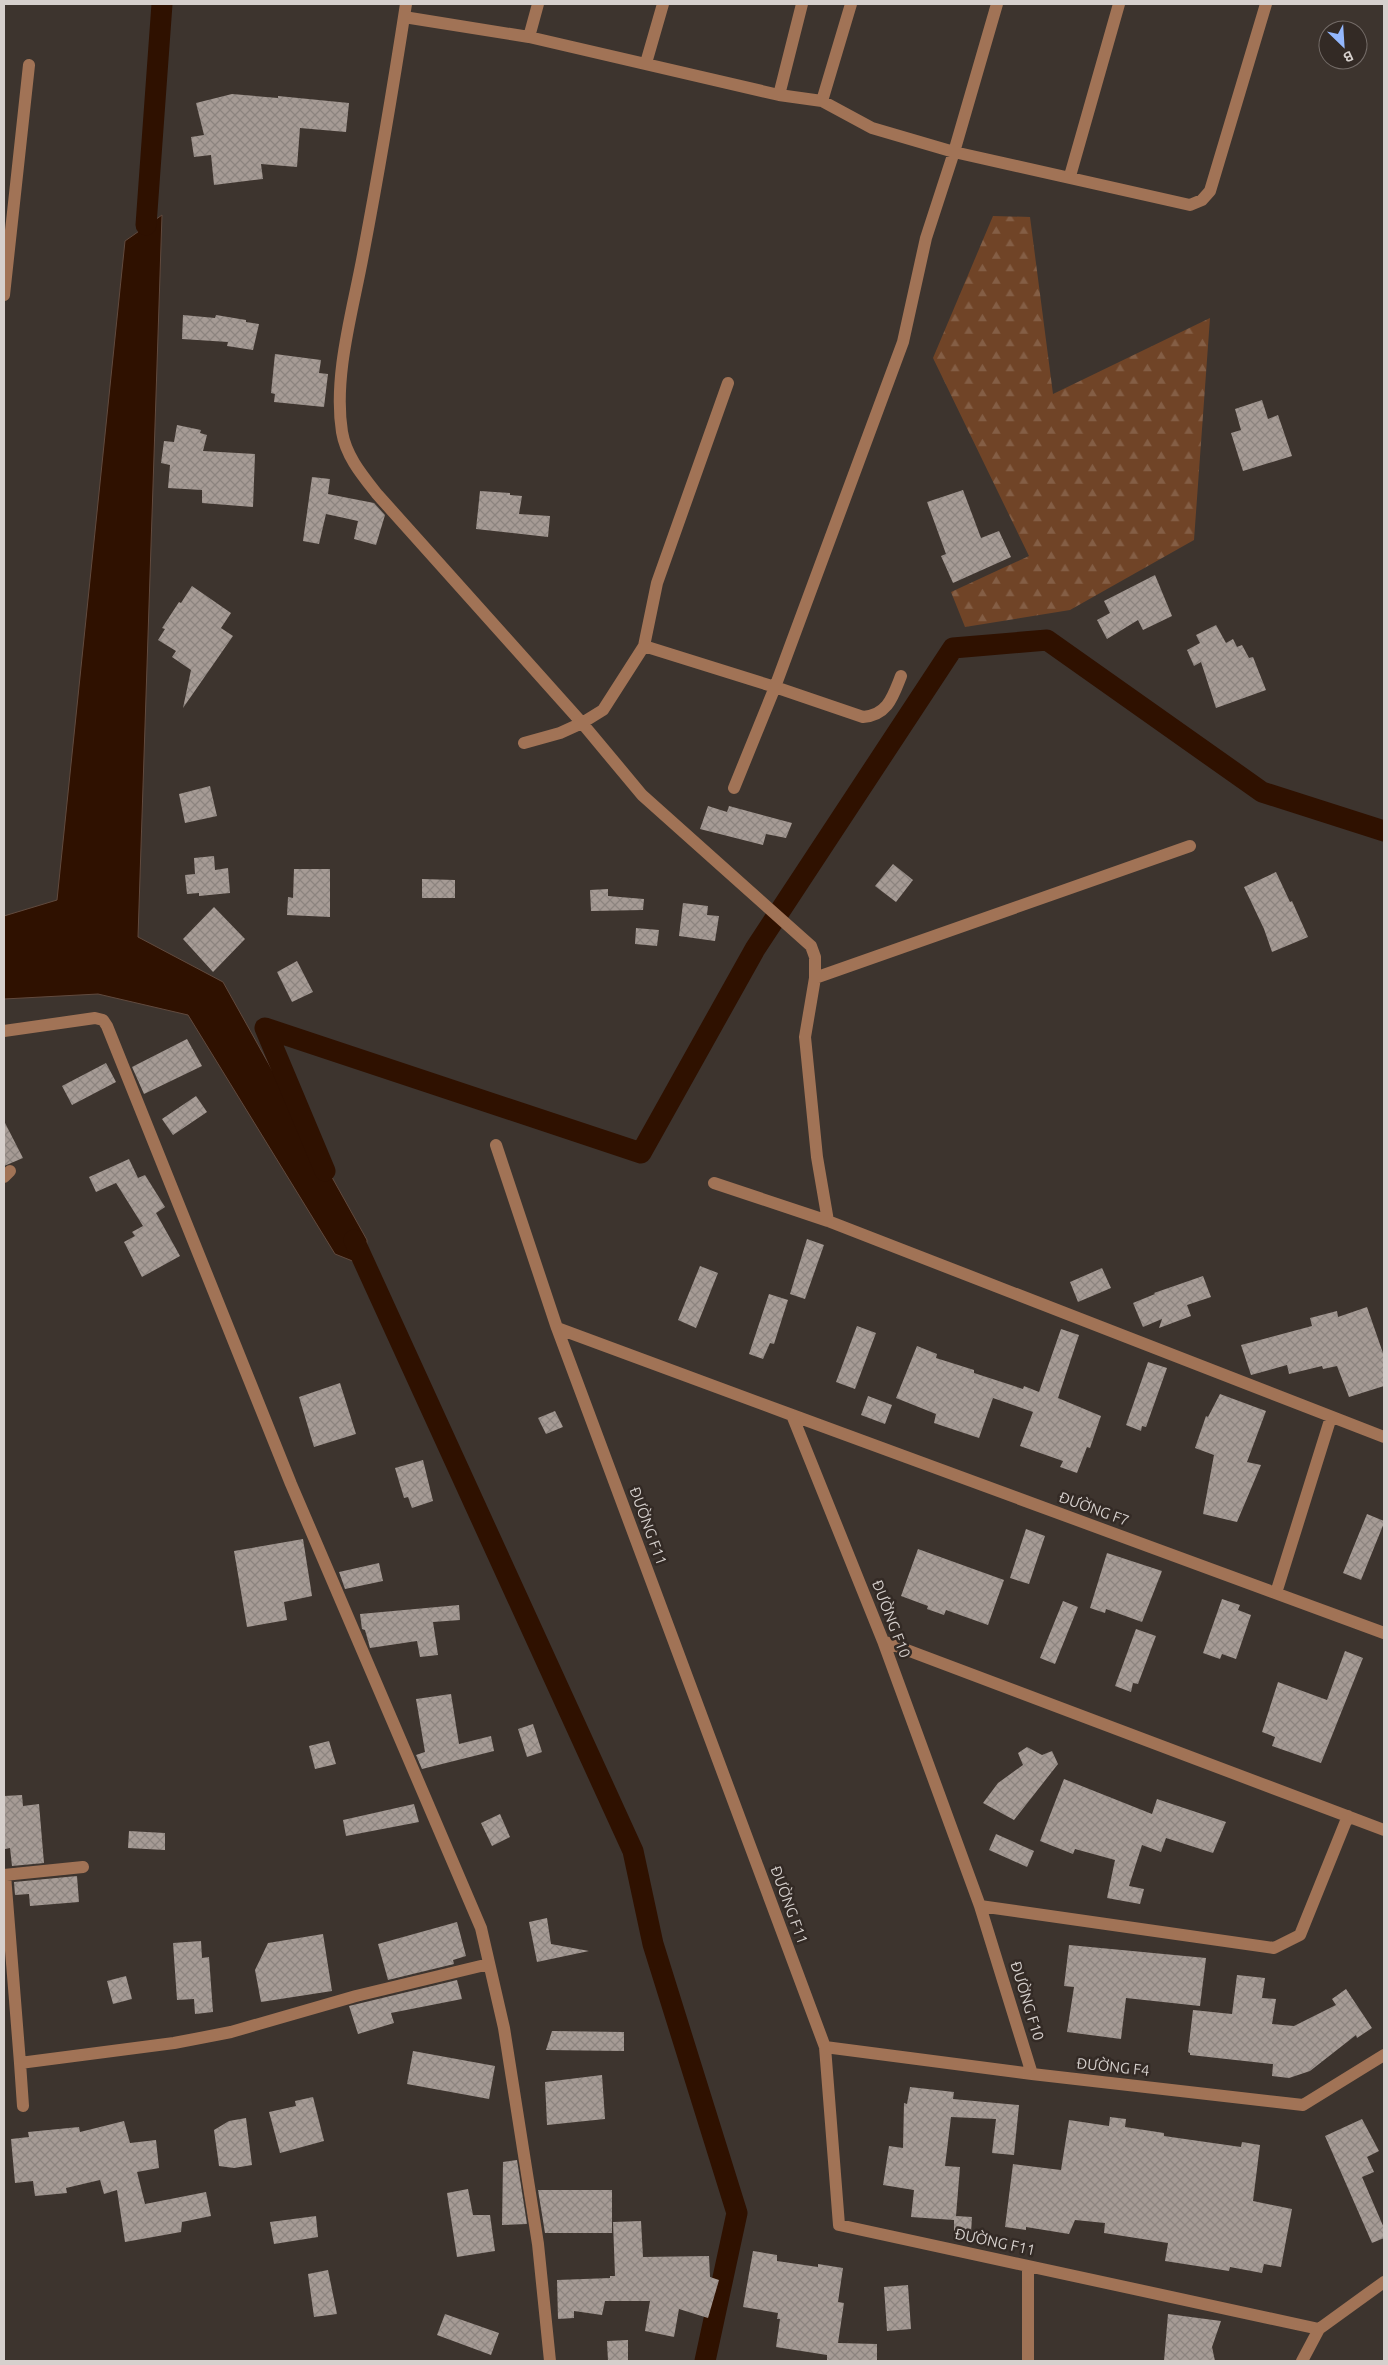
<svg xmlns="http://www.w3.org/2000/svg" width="1388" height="2365" font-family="Ubuntu,sans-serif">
<defs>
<pattern id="forest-firs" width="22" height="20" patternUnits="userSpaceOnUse" patternTransform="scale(1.25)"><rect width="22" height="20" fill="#704427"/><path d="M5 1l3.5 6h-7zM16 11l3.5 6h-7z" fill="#845e45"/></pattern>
<pattern id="building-cross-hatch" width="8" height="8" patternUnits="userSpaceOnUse" patternTransform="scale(1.25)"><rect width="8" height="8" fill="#a69b95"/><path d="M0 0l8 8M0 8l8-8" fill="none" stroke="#8c847f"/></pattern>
</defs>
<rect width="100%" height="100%" fill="#3d342e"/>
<path fill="url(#forest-firs)" d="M993,216L1030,217L1053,394L1210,318L1194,540L1070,610L965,627L951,592L1029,556L933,358Z"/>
<path fill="#2f1100" stroke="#614a3e" d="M162,215L138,937L223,982L367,1240L365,1266L335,1254L188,1015L98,994L4,999V916L57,900L125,241Z"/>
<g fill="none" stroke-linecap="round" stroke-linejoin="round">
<path stroke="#2f1100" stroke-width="21" d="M146,225L162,4
M325,1171L265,1028L641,1153L755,949L953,648L1047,640L1262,792L1384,831
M354,1240L633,1851L653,1944L737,2213L705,2361"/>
</g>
<path fill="url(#building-cross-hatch)" d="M232,94L278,98V96L349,103L346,132L300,128L297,167L261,164L263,179L214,185L211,155L194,157L191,137L204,135L196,103Z
M183,315L215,318L216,315L246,320V322L259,324L253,350L227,346L228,342L182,339Z
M275,354L321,360L319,373L328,374L324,407L274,402L275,394L271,393Z
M1262,400L1268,419L1278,415L1292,456L1243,471L1231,433L1241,430L1235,409Z
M177,425L201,430L200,433L207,435L203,451L255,454L253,507L202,503V490L168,488L170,465L161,463L164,441L174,442Z
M312,477L330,479L328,494L374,503L385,515L376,545L354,539L358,521L326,514L319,544L303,541Z
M963,490L981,538L999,531L1011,557L953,583L941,556L946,554L927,502Z
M480,491L510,493V495L522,496L519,514L550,516L548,537L476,529Z
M1155,575L1172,616L1143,630L1138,620L1107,639L1097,620L1110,613L1104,601Z
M192,586L231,613L221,628L233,636L183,708L191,670L172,657L176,651L158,640L165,629L162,628L179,602L181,603Z
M1216,625L1226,643L1233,639L1237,647L1242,645L1249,658L1253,657L1266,690L1216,708L1201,662L1194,666L1187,650L1200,643L1196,635Z
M210,786L217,816L185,823L179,794Z
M708,806L727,812L729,806L792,823L786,838L766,834L763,845L700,829Z
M214,856L215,870L228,868L230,893L199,896V893L187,894L185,875L195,874L194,858Z
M893,864L913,880L896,902L875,886Z
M294,869H330V917L287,915L288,897L293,898Z
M1276,872L1290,902L1292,901L1308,937L1272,952L1264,929L1244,887Z
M422,879L455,880V898H422Z
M608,889V896L644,899L643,910L591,911L590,890Z
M683,903L708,906L707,915L719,916L715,941L679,936Z
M214,907L245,939L213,972L183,939Z
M636,928L659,930L657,946L635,944Z
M297,961L313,992L292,1002L277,972Z
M187,1039L202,1066L144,1094L132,1067Z
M106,1063L116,1082L72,1105L62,1086Z
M196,1096L207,1112L173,1135L162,1119Z
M4,1121L23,1158L4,1166Z
M129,1159L138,1178L145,1175L165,1207L156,1213L180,1256L142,1277L124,1242L135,1236L132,1232L143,1226L116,1183L96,1192L89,1177Z
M807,1239L824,1245L805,1299L790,1294Z
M700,1266L718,1273L696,1328L678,1320Z
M1102,1268L1111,1288L1078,1302L1070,1282Z
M1203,1276L1211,1297L1187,1305L1191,1316L1159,1328L1162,1319L1143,1327L1133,1303L1155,1294L1154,1293Z
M769,1294L788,1300L774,1344L770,1343L763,1359L749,1354Z
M1367,1307L1384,1356V1386L1349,1397L1337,1366L1323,1369L1322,1366L1289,1374L1287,1365L1251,1375L1241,1345L1312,1326L1310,1318L1337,1311L1338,1317Z
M857,1326L876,1333L855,1389L836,1382Z
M1061,1329L1079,1335L1058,1398L1101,1416L1090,1448L1087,1447L1077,1473L1060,1467L1063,1461L1020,1446L1033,1412L993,1398L979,1438L934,1423L936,1414L896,1398L917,1346L937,1354L936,1358L974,1370V1373L1023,1389L1024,1386L1039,1392Z
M1148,1362L1167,1368L1146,1427L1142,1426L1141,1431L1126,1425Z
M340,1383L356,1434L314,1447L299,1397Z
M1220,1394L1266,1411L1247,1462L1261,1465L1237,1522L1203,1514L1214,1455L1195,1448L1206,1416L1208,1417Z
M868,1396L892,1405L885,1424L861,1415Z
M555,1411L563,1427L546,1434L538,1418Z
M423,1460L433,1501L412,1508L408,1497L404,1498L395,1468Z
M1367,1514L1384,1521V1523L1361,1580L1343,1573Z
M1026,1529L1045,1536L1029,1584L1010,1578Z
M303,1539L312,1596L284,1602L287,1620L247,1627L234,1551Z
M918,1549L1004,1580L988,1625L946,1610L944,1615L927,1609L928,1606L901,1596Z
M1107,1553L1162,1571L1142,1622L1106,1609L1105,1613L1090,1608Z
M379,1563L383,1581L345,1589L339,1572Z
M1222,1599L1240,1605L1238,1610L1251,1615L1236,1659L1222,1654L1220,1659L1203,1653Z
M1063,1601L1078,1607L1055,1664L1040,1658Z
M459,1605L460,1620L433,1622L438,1655L420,1657L417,1641L370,1648L365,1630L362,1629L360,1614Z
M1136,1629L1156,1636L1138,1684L1133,1683L1131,1692L1115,1686Z
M1345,1651L1363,1658L1321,1763L1272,1746L1275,1737L1262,1732L1278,1682L1327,1700Z
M451,1694L459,1744L491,1736L494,1751L422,1769L416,1755L425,1752L416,1699Z
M533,1724L542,1752L527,1757L518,1729Z
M329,1741L336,1764L315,1769L309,1746Z
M1027,1747L1042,1755L1052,1751L1058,1764L1014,1820L983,1803L998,1783L1023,1765L1018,1753Z
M1064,1779L1152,1814L1157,1799L1226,1822L1213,1853L1166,1838L1161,1852L1142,1845L1129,1886L1144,1889L1140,1904L1107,1898L1115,1860L1075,1849L1073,1854L1040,1841Z
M22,1795L23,1806L39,1804L44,1863L12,1866L10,1848L5,1849L4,1796Z
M414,1804L419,1822L346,1836L343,1820Z
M500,1814L510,1837L492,1846L481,1823Z
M129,1831L165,1833V1850L128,1848Z
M996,1834L1034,1851L1027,1867L989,1850Z
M77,1876L79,1902L30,1906L29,1894L15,1895L14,1882Z
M547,1918L551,1944L589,1951L537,1962L529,1922Z
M457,1922L466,1956L453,1960L454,1964L388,1980L378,1944Z
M323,1934L332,1991L261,2002L255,1970L268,1943Z
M201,1941L202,1958L209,1957L213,2012L195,2014L194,1999L177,2000L173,1943Z
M1069,1945L1206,1958L1200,2006L1126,1998L1121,2039L1067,2032L1074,1987L1064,1986Z
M1237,1975L1265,1978L1262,1998L1276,1999L1272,2024L1294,2026L1336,2005L1332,1999L1346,1989L1372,2028L1357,2038L1356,2035L1310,2071L1289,2078L1272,2076L1273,2064L1190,2055V2053L1188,2052L1193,2010L1232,2014Z
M126,1976L132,1999L113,2004L107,1981Z
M457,1980L462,1999L391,2013L394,2023L358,2034L349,2006Z
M552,2031L624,2032V2051L546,2050Z
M413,2051L495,2066L489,2099L407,2084Z
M602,2075L605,2119L547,2125L545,2082Z
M910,2087L954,2092L953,2099L1019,2105L1014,2155L992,2153L996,2119L951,2117L945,2166L960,2167L956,2216L972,2217L971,2233L954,2232V2220L911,2217L914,2190L883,2185L889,2146L903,2148L904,2103L907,2104Z
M313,2097L324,2141L280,2153L269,2112L296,2106L295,2101Z
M1110,2117L1126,2119L1125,2127L1164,2133V2136L1241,2147L1242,2142L1260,2145L1253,2201L1292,2209L1281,2267L1264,2264L1262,2273L1230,2267L1229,2271L1165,2261L1168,2243L1104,2233L1105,2223L1075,2220L1069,2234L1026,2227V2230L1005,2227L1013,2164L1061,2170L1069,2120L1109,2126Z
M246,2118L252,2165L234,2168L219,2166L214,2130L229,2121Z
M1362,2119L1379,2151L1367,2157L1374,2172L1362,2177L1384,2228V2238L1372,2243L1325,2136Z
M124,2121L130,2143L156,2140L159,2168L137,2172L145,2204L206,2192L211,2216L182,2222L181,2232L125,2242L117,2190L104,2194L100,2180L66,2188L67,2193L35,2196L33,2181L15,2183L11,2139L29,2137L28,2132L79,2127L80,2132Z
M517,2160L527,2224L502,2225L503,2162Z
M468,2189L473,2215H490L495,2251L457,2257L447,2193Z
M538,2190H612V2233H545Z
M316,2216L318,2237L274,2244L270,2222Z
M641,2221L643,2257L709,2256L710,2277L719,2280L708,2318L679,2309L674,2337L645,2331L650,2301H605L602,2315L574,2311V2318L558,2319L557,2280L610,2278V2276H615L613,2222Z
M753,2251L777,2255V2261L818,2267V2264L843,2268L838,2302L844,2303L838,2343L877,2344V2361H827V2355L776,2347L780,2319H777L778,2313L743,2307Z
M328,2270L337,2314L314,2317L308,2274Z
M908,2285L911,2329L887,2331L884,2287Z
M445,2314L499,2333L491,2355L437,2335Z
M1168,2314L1221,2321L1212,2347L1215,2361H1164Z
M628,2340V2361H608L607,2341Z"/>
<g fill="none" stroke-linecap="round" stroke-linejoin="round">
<path stroke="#a17356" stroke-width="12" d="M406,4C393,88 379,171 363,255C353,310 333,376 342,432C346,456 362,475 377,494L582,723L642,795L811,946L815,957V978L805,1037L817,1157L828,1221
M404,17L529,37L779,95L822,101L872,128L954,152L1190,205L1202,200L1210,191L1266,4
M529,37L538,4
M646,63L663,4
M779,95L802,4
M822,101L851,4
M1070,176L1119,4
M4,295L29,65
M644,646L775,687L863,717C888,715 893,696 901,676
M524,743L560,733L582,723L603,710L644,646L657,583L728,383
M734,788L775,687L903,342L926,238L954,152L997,4
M815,978L1190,846
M4,1031L95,1018L103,1020L107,1026L291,1484L481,1928L504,2028L538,2244L550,2361
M496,1145L557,1328L825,2047L839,2225L1319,2329
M4,1177L10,1171
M714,1183L828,1221L1384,1437
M557,1328L792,1415L883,1641L980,1906L1032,2074
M792,1415L1384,1633
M1276,1593L1331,1417
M883,1641L1384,1830
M4,1875L83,1867
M5,1875L20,2063L174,2043L231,2032L356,1996L489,1964
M980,1906L1274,1948L1300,1935L1348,1816
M825,2047L1032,2074L1303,2105L1384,2055
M20,2063L23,2106
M1028,2361V2266
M1302,2361L1319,2329L1384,2282"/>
</g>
<g text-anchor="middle" stroke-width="5" stroke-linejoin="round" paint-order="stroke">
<g font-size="15" fill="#d6d0cd" stroke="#332a25">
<text transform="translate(1094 1509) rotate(20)" y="5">ĐƯỜNG F7</text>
<text transform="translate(648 1526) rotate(70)" y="5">ĐƯỜNG F11</text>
<text transform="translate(891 1619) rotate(69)" y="5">ĐƯỜNG F10</text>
<text transform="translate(789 1905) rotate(70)" y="5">ĐƯỜNG F11</text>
<text transform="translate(1027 2001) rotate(73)" y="5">ĐƯỜNG F10</text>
<text transform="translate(1113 2067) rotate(6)" y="5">ĐƯỜNG F4</text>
<text transform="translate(995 2242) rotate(12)" y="5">ĐƯỜNG F11</text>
</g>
</g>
<rect width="1388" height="2365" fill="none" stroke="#d6d0cd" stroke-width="10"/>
<g transform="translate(1343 45) rotate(155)"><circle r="24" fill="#332a25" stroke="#746c68"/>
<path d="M0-4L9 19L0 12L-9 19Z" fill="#93b7fd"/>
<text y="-8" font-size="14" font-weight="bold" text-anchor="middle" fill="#d6d0cd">B</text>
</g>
</svg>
